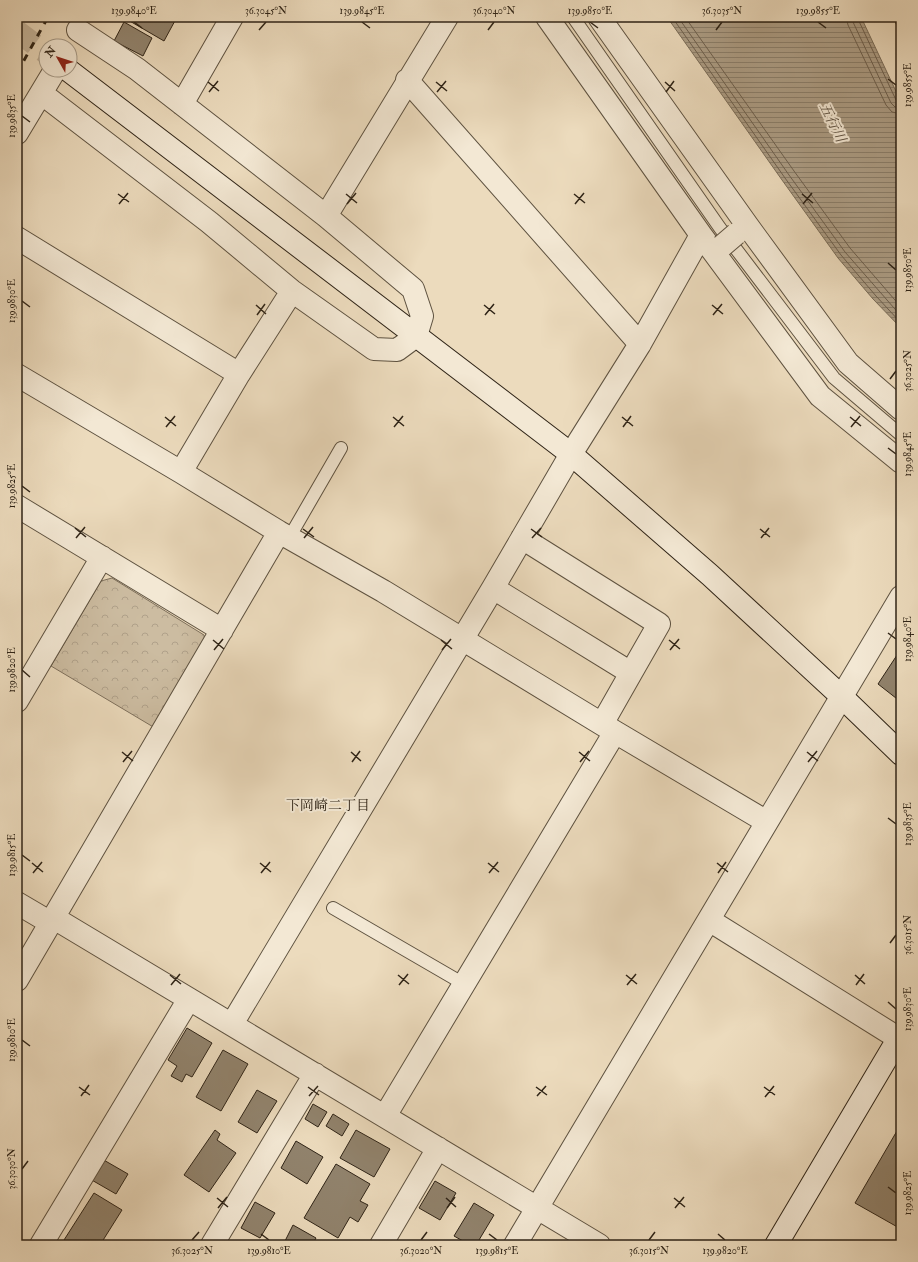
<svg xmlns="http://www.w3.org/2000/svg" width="918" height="1262" font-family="'IM FELL Double Pica','Noto Serif JP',serif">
<defs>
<pattern id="park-crowns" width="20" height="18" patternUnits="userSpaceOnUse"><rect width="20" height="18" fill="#ccbca1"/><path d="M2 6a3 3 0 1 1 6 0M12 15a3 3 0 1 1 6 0" fill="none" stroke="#b0a18a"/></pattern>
<pattern id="water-rules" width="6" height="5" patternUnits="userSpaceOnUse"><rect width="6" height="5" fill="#ac9d85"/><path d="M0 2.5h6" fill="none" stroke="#8c806c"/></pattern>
</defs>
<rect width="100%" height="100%" fill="#ecdbbd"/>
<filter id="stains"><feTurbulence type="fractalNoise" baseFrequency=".005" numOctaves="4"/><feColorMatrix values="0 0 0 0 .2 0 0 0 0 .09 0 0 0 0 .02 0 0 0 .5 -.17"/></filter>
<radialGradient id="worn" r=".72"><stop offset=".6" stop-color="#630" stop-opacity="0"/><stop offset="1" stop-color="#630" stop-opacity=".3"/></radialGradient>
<path fill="url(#park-crowns)" stroke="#7e705c" d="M112,578L204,635L205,643L155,728L51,666L101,581Z"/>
<path fill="url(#water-rules)" stroke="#7a6d59" d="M667,17H861L901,102V328L873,299L838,258L782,180Z"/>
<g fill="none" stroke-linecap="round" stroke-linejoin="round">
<path stroke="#6e604e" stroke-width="1" d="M672,17L785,178L841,255L876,296L901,323
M678,17L789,175L845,252L901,316
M685,17L794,171L850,248L901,307
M846,17L848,25L886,105L892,112L901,114
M852,17L853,22L891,103L895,107L901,108
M857,17L896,100L901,103"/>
</g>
<path fill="#91836d" stroke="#2f2417" d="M130,17H177L164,41L128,20Z
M124,22L152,38L143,56L114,41Z
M901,649V702L878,684Z
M187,1028L212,1043L192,1077L186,1074L182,1082L171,1076L177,1066L168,1060Z
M223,1050L248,1064L221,1111L196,1097Z
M257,1090L277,1101L257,1133L238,1122Z
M313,1104L327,1112L318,1127L305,1119Z
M333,1114L349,1124L342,1136L326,1126Z
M901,1124V1229L855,1203Z
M215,1130L220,1134L217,1140L236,1153L209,1192L184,1175Z
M356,1130L390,1149L374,1177L340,1158Z
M296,1141L323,1157L307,1184L281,1168Z
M102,1159L128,1174L116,1194L90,1179Z
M336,1164L370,1184L360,1201L368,1205L358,1222L350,1217L338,1238L304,1218Z
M435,1181L456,1193L440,1220L419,1208Z
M94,1193L122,1210L100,1245H72L64,1240Z
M255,1202L275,1213L260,1238L241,1228Z
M474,1203L494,1215L476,1245H470L454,1236Z
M293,1225L316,1238L312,1245H292L285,1241Z"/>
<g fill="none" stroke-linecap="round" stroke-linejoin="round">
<path stroke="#c6b69c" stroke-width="22" stroke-dasharray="22 11" stroke-linecap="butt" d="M17,31L46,53"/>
<g stroke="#5e5240" stroke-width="14">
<path id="lane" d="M573,17L720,228L834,378L901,435
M289,538L341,448
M333,908L464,984"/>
</g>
<g stroke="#5e5240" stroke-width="24">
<path id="street" d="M547,17L701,235L820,396L901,462
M599,17L747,225L848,363L901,409
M407,80L640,344
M41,93L209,222L292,291L374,349L397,350L416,336L422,316L413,289L326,216L137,69L78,30
M182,104L232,17
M17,133L55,70
M326,216L447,17
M17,238L239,374
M17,375L181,472L279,532L383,591L615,732L767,822
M181,472L239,374L292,291
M17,506L222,630
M493,588L631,673L659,624L522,538
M17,701L102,557
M602,724L631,673
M17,903L51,923
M54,918L599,1245
M709,920L898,1038
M17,980L279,532
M232,1024L493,588L571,454L640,344L701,235
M385,1116L615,732
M41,1245L189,999
M212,1245L315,1074
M381,1245L438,1148
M515,1245L901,597"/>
</g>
<g stroke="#2f2417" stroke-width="24">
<path id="secondary" d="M68,70L571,454L710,575L841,696L901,754
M776,1245L901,1034"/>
</g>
<path stroke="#2f2417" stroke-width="2.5" stroke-dasharray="3 2" stroke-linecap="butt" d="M894,17L901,33"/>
<use href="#lane" stroke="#f3e8d4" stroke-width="12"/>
<use href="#street" stroke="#f3e8d4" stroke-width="22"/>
<use href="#secondary" stroke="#f3e8d4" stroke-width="22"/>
<path stroke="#2f2417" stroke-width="3" stroke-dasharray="7 7" stroke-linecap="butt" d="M17,73L48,17"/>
<g stroke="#5e5240" stroke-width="24" stroke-linecap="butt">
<path id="street-bridge" d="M722,246L736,234"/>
</g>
<use href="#street-bridge" stroke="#f3e8d4" stroke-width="22"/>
</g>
<path fill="none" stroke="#2f2417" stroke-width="1.5" d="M134,22L142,28M362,22L370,28M590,22L598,28M818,22L826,28M259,30L266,22M488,30L494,22M716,30L722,22M888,79L896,85M208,82L219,91M436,82L447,91M665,82L675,91M209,92L218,81M437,92L446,81M666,92L674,81M22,116L30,122M118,194L129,202M346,194L357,203M574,194L585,203M802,194L813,203M119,204L128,193M347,204L356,193M575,204L584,193M803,204L812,193M888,263L896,270M22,301L30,307M256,305L266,314M484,305L495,314M712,305L723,314M257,315L265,304M485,315L494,304M713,315L722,304M890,379L896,371M165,417L176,426M393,417L404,426M622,417L633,426M850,417L861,426M166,427L175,416M394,427L403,416M623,427L631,416M851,427L860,416M888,448L896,454M22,486L30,492M75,528L86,537M303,529L314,537M531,529L542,537M760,529L770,537M76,538L85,527M304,538L313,527M532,538L541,528M761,538L769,528M888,633L896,639M213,640L224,649M441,640L452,649M669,640L680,649M214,650L223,639M442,650L451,639M670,650L679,639M22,670L30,677M122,752L133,761M351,752L361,761M579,752L590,761M807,752L818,761M123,762L132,751M352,762L360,751M580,762L589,751M808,762L817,751M888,818L896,824M22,855L30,861M32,863L43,872M260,863L271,872M488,863L499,872M717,863L728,872M33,873L42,862M261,873L270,862M489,873L498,862M718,873L726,862M890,943L896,935M170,975L181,984M398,975L409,984M626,975L637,984M855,975L865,984M171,985L180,974M399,985L408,974M627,985L636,974M856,985L864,974M888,1002L896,1009M22,1040L30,1046M79,1087L90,1095M308,1087L319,1095M536,1087L547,1095M764,1087L775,1095M81,1096L89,1085M309,1096L318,1086M537,1096L546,1086M765,1097L774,1086M22,1169L28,1161M888,1187L896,1193M217,1198L228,1207M446,1198L456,1207M674,1198L685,1207M218,1208L227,1197M447,1208L455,1197M675,1208L684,1197M261,1234L269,1240M489,1234L497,1240M718,1234L725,1240M192,1240L199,1232M421,1240L427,1232M649,1240L655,1232"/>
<g text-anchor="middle" stroke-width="4" stroke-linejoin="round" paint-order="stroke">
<g font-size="14" font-style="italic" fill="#5b4e3e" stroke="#f3e8d4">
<text transform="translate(833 122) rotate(64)" y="5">五行川</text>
</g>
<g font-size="14" fill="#2f2417" stroke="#f3e8d4">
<text x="328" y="810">下岡崎二丁目</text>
</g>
</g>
<rect width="918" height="1262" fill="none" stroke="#ecdbbd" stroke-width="44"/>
<g transform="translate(58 58) rotate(309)"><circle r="19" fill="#f3e8d4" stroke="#a59a88"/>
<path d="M0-3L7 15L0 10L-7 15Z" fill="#8f2418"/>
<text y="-6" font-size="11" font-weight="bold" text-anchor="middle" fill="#2f2417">N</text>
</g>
<rect x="22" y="22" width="874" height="1218" fill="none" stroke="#2f2417" stroke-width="1.5"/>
<g font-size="10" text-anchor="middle" fill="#2f2417">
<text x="134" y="14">139.9840°E</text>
<text x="266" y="14">36.3045°N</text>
<text x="362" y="14">139.9845°E</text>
<text x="494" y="14">36.3040°N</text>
<text x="590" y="14">139.9850°E</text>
<text x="722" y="14">36.3035°N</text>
<text x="818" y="14">139.9855°E</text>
<text transform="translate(907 85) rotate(-90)" y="4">139.9855°E</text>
<text transform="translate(11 116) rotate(-90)" y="4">139.9835°E</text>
<text transform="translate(907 270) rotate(-90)" y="4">139.9850°E</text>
<text transform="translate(11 301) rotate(-90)" y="4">139.9830°E</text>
<text transform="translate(907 371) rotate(-90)" y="4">36.3025°N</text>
<text transform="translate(907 454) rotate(-90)" y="4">139.9845°E</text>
<text transform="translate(11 486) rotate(-90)" y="4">139.9825°E</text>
<text transform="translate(907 639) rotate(-90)" y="4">139.9840°E</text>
<text transform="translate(11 670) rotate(-90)" y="4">139.9820°E</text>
<text transform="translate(907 824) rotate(-90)" y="4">139.9835°E</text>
<text transform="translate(11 855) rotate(-90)" y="4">139.9815°E</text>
<text transform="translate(907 935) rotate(-90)" y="4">36.3015°N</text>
<text transform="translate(907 1009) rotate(-90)" y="4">139.9830°E</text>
<text transform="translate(11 1040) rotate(-90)" y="4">139.9810°E</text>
<text transform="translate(11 1169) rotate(-90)" y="4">36.3030°N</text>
<text transform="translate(907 1193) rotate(-90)" y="4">139.9825°E</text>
<text x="192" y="1254">36.3025°N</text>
<text x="269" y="1254">139.9810°E</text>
<text x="421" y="1254">36.3020°N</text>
<text x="497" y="1254">139.9815°E</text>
<text x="649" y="1254">36.3015°N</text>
<text x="725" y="1254">139.9820°E</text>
</g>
<rect width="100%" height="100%" filter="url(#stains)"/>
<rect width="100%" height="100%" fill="url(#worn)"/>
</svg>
